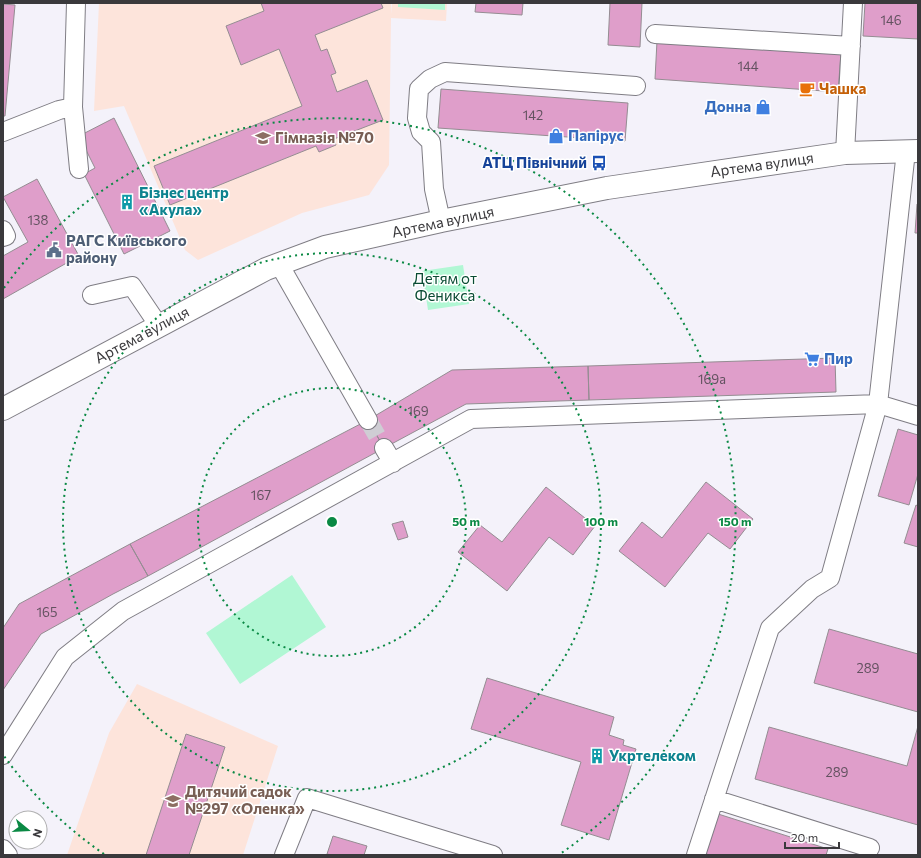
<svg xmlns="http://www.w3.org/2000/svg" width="921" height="858" font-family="Commissioner,sans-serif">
<rect width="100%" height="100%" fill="#f4f2fa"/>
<path fill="#fde4db" d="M99,3H391V14L392,3H447L446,21L391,18L389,165L369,195L302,213L198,260L185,250L124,106L94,111Z
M137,684L278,746L243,855H67L109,733Z"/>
<path fill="#b1f7d4" d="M398,3H445V10L398,7Z
M463,265L469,304L428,310L422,271Z
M292,575L326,627L240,684L206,633Z"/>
<path fill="#df9eca" stroke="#948d92" d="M261,3H381L383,8L315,35L321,51L327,49L336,73L331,75L337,92L367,80L383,120L334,139L336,145L319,152L316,146L170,205L154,166L302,106L279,49L241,65L226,26L264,11Z
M476,3H523L522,15L475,12Z
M610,3H642L640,47L608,45Z
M865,3H918V39L863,36Z
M3,4L15,5L5,116H3Z
M657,41L841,53L838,92L655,79Z
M441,89L628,103L625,141L438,128Z
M114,118L170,231L124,254L84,174L95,168L79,136Z
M37,179L79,256L3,299V256L28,242L3,197Z
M917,204H918V233H915Z
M835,358L836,392L589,400L588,366Z
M588,366L589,400L466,404L384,448L368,420L452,370Z
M368,420L384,448L148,576L130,544Z
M898,429L918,435V474L909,505L878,496Z
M706,482L753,519L730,549L708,533L665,587L619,551L642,522L662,538Z
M546,487L595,526L573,555L549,537L507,591L458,552L480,525L502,542Z
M916,505L918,506V547L904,543Z
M403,521L408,537L398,540L392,524Z
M130,544L148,576L113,594L41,634L3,690V628L19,604Z
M829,629L918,654V712L814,683Z
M487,678L614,717L609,735L624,740L623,745L636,749L609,840L561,825L581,762L471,729Z
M918,726V825L755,779L769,727L907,766Z
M186,734L225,747L189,855H146Z
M715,813L828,849L826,855H710L703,853Z
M333,836L367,846L364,855H331L327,854Z"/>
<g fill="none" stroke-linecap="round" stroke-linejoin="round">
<path stroke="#cfcdd4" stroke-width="18" stroke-dasharray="18 9" stroke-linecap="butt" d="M368,420L384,448"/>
<g stroke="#7f7d84" stroke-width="20">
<path id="minor" d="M76,3L73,107L79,169
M655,34L851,46
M3,132L59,110L73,107
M845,153L853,3
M441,221L434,189L431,142L421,132L417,118L419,89L430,79L445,72L636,86
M3,230L6,236L3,237
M279,264L368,420
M92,295L132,286L159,326
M384,448L393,463
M3,755L65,657L123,611L471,419L878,404L918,416
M714,799L870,848
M3,849L8,855
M284,855L307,798L493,855
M696,855L770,628L812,589L830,578L878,404L906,151"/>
</g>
<g stroke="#7f7d84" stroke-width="24">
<path id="major" d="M3,409L266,269L325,247L441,221L607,188L845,153L918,151"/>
</g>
<use href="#minor" stroke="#fff" stroke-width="18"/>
<use href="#major" stroke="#fff" stroke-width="22"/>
</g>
<g fill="none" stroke="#0a8944" stroke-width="2" stroke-dasharray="2 4">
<circle cx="332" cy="522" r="134"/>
<circle cx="332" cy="522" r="269"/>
<path d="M104 854A403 403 0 0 1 4 756M4 288A403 403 0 1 1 560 854"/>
</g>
<defs>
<g id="cafe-bare" transform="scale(1.2)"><path d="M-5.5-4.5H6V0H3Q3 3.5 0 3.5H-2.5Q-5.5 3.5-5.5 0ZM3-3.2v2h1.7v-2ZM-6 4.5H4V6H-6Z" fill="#e8710a" stroke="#fff" stroke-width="2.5" paint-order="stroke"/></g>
<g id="shop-bare" transform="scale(1.2)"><path d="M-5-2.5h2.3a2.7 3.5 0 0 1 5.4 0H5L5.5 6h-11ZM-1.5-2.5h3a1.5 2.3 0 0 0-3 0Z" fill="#3f7fe0" stroke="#fff" stroke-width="2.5" paint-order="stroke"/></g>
<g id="school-bare" transform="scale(1.2)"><path d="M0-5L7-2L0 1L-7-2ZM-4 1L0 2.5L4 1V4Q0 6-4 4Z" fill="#8d6e63" stroke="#fff" stroke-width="2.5" paint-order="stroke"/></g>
<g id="bus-bare" transform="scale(1.2)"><path d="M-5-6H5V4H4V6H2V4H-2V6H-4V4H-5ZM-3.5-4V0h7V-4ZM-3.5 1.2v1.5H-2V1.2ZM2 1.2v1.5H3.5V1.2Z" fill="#1a4fb4" stroke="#fff" stroke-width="2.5" paint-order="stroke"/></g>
<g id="building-bare" transform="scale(1.2)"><path d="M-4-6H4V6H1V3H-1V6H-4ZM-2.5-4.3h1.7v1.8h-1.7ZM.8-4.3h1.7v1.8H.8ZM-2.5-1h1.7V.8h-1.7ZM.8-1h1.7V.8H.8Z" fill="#0f9aa8" stroke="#fff" stroke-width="2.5" paint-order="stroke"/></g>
<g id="civic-bare" transform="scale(1.2)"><path d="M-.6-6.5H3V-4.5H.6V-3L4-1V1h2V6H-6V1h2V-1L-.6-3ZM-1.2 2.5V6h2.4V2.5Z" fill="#5c6f8a" stroke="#fff" stroke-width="2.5" paint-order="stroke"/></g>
<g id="supermarket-bare" transform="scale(1.2)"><path d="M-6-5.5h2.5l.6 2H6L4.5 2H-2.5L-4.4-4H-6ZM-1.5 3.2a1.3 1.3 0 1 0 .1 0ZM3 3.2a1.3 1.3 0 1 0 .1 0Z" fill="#3f7fe0" stroke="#fff" stroke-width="2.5" paint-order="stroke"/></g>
</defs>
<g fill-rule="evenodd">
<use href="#cafe-bare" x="807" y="89"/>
<use href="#shop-bare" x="763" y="107"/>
<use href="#shop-bare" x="556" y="136"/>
<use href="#school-bare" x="263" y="138"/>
<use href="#bus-bare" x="599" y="163"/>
<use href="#building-bare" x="127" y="202"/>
<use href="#civic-bare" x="54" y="250"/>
<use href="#supermarket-bare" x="812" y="359"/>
<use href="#building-bare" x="597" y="756"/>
<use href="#school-bare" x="173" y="801"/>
</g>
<g text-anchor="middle" stroke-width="3" stroke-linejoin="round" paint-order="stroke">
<g font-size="13" fill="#635260">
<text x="891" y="25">146</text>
<text x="748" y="71">144</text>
<text x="533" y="120">142</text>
<text x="38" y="225">138</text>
<text x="712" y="384">169а</text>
<text x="418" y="416">169</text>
<text x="261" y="500">167</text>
<text x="47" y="617">165</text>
<text x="868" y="673">289</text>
<text x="837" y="777">289</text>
</g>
<g font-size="15" font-weight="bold" fill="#c56008" stroke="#fff" text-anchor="start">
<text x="819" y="94">Чашка</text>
</g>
<g font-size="15" font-weight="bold" fill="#366cbe" stroke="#fff" text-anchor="start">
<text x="751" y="112" text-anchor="end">Донна</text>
<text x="568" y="141">Папірус</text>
<text x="824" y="364">Пир</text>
</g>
<g font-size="15" font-weight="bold" fill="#785e54" stroke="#fff" text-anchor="start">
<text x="275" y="143">Гімназія №70</text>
<text x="185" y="797">Дитячий садок<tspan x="185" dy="17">№297 «Оленка»</tspan></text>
</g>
<g font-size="15" font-weight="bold" fill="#164399" stroke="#fff" text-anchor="end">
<text x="587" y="168">АТЦ Північний</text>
</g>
<g font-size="15" fill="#3a393c" stroke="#fff">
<text transform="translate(762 165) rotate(-8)" y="5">Артема вулиця</text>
<text transform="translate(443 222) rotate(-12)" y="5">Артема вулиця</text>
<text transform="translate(142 335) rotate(-28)" y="5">Артема вулиця</text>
</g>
<g font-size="15" font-weight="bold" fill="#0d838f" stroke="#fff" text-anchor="start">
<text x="139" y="198">Бізнес центр<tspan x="139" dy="17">«Акула»</tspan></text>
<text x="609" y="761">Укртелеком</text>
</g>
<g font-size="15" font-weight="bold" fill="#4e5e75" stroke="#fff" text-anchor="start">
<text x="66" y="246">РАГС Київського<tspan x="66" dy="17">району</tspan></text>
</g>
<g font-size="15" fill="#094b33" stroke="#fff">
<text x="445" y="284">Детям от<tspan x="445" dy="17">Феникса</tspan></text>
</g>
</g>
<circle cx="332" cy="522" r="6" fill="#0a8944" stroke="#fff" stroke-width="2"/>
<g font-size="12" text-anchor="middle" font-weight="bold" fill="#0a8944" stroke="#fff" stroke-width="3" stroke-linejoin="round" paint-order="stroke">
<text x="466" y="526">50 m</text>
<text x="601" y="526">100 m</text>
<text x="735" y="526">150 m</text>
</g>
<rect width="921" height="858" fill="none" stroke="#3a393c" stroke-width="8"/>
<g transform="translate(28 830) rotate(108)"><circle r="19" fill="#ffffff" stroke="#b0b0b1"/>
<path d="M0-3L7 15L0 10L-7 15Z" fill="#0a8944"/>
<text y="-6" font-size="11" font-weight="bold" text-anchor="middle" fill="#3a393c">N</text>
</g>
<path d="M785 842v6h54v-6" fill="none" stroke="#3a393c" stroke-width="2"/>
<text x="791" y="842" font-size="12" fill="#3a393c" stroke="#ffffff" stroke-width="3" paint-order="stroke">20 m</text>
</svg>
